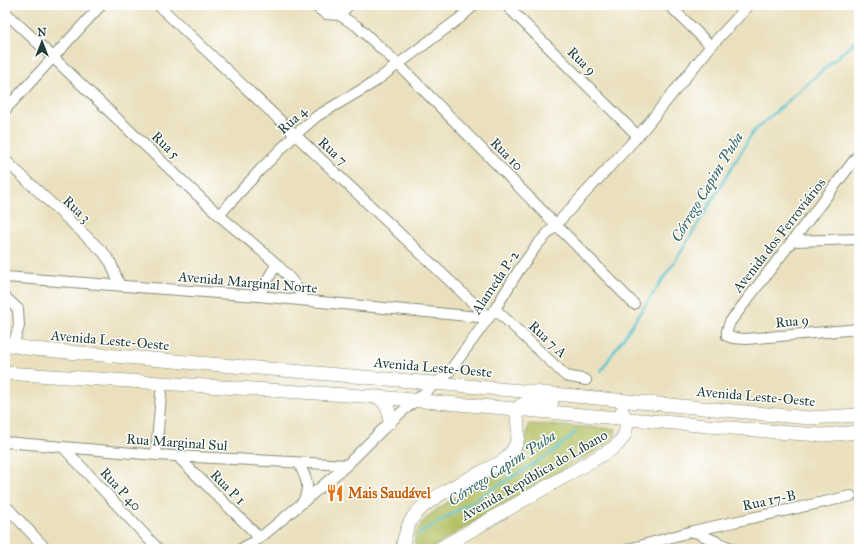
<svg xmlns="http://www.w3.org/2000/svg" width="864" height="554" font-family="'IM FELL Great Primer',serif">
<rect width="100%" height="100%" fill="#fff"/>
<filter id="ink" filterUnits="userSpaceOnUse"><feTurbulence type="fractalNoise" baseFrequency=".025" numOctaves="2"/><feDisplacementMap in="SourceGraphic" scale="8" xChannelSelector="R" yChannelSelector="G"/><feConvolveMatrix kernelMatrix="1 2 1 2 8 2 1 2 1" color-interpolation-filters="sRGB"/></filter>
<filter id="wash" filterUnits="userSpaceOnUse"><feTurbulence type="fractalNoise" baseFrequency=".012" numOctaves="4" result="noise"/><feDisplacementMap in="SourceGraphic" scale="16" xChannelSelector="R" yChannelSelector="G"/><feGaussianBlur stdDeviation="0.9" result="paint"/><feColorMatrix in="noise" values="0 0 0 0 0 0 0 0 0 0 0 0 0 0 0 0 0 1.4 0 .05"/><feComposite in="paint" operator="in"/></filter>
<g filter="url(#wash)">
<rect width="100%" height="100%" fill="#eae0bd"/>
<path fill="#b3bf61" stroke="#697e4a" d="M529,424L616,429L615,436L609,444L511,499L430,549H415C415,543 414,536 417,531C425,510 491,477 512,465L523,455Z"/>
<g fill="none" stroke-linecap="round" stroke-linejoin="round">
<path stroke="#53c1ca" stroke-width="2.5" d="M601,371L681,252L753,132L859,38
M419,534L553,452L576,432"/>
</g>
</g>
<g filter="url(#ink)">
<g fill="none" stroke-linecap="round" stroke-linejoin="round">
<g stroke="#848e78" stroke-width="12">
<path id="minor" d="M158,5L489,318
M314,5L326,14L339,15L349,5
M506,5L638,136
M669,5L711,46
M5,12C77,79 147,149 219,215C244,238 291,269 304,300
M339,15L357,26L398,64L634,304
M5,110L101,5
M859,154L730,322L727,330V336L733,338L746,339L859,329
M5,160L103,252L111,263L119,284
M219,215L260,170L295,135L317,116L373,83L460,18L474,5
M794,241L859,239
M5,277L258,296L489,318
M258,296L276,265
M5,297L18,309L19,326L13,346
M495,309L566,376L586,380
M5,442L156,455L347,465
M63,447L158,549
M156,455L162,382
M177,456L260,538
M299,463C306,479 311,485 303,502
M5,505L46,549
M693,531L851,496
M241,549L260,538L302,503L347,465L390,422L449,372L495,309L519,270L537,245L638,136L711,46L749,5
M629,549L693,531L733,549"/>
</g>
<g stroke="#848e78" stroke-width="14">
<path id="major" d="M5,344L33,349L457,385L809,418L859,415
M5,373L378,397L790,433L823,435L859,432
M378,397L388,407L390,422
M402,549C404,538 407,526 413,517C429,495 478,475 503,461C522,444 519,433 516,409C526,399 538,401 552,402
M439,549L612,449C625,439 631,427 622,411"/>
</g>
<use href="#minor" stroke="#fff" stroke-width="10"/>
<use href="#major" stroke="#fff" stroke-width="13"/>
</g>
</g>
<defs>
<g id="restaurant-bare" transform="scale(1.38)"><path d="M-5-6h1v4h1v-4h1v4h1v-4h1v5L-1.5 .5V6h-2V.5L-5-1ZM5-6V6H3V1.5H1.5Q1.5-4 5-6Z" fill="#e8710a" stroke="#fff" stroke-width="2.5" paint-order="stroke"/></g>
</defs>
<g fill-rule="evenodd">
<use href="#restaurant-bare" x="335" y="493"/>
</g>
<g text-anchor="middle" stroke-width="3" stroke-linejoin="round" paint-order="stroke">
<g font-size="14" fill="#1f3d34" stroke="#fff">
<text transform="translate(582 61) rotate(45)" y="5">Rua 9</text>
<text transform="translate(292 120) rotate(-42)" y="5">Rua 4</text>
<text transform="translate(166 145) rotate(44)" y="5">Rua 5</text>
<text transform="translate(333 151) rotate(43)" y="5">Rua 7</text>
<text transform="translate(507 154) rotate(45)" y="5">Rua 10</text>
<text transform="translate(77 209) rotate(43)" y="5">Rua 3</text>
<text transform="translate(779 235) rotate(-52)" y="5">Avenida dos Ferroviários</text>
<text transform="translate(248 282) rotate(5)" y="5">Avenida Marginal Norte</text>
<text transform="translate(495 282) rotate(-56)" y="5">Alameda P-2</text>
<text transform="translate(792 321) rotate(-5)" y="5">Rua 9</text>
<text transform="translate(548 339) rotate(43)" y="5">Rua 7 A</text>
<text transform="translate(110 340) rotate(5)" y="5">Avenida Leste-Oeste</text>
<text transform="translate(433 367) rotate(5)" y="5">Avenida Leste-Oeste</text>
<text transform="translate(756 396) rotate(5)" y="5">Avenida Leste-Oeste</text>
<text transform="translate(177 442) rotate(4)" y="5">Rua Marginal Sul</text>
<text transform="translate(534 475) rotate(-30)" y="5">Avenida República do Líbano</text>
<text transform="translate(228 487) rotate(45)" y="5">Rua P 1</text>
<text transform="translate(121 489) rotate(47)" y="5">Rua P 40</text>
<text transform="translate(769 500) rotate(-12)" y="5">Rua 17-B</text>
</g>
<g font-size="14" font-weight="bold" fill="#c56008" stroke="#fff" text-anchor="start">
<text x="348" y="498">Mais Saudável</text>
</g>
<g font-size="15" font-style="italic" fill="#2f6561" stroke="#fff">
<text transform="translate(707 187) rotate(-59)" y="5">Córrego Capim Puba</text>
<text transform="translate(502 468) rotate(-33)" y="5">Córrego Capim Puba</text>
</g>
</g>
<rect width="864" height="554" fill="none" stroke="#fff" stroke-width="20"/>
<g transform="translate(42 42)" stroke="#ffffff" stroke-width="3" paint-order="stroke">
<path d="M0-3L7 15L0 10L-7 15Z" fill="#1f3d34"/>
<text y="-6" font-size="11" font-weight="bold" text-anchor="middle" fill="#1f3d34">N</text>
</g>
</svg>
